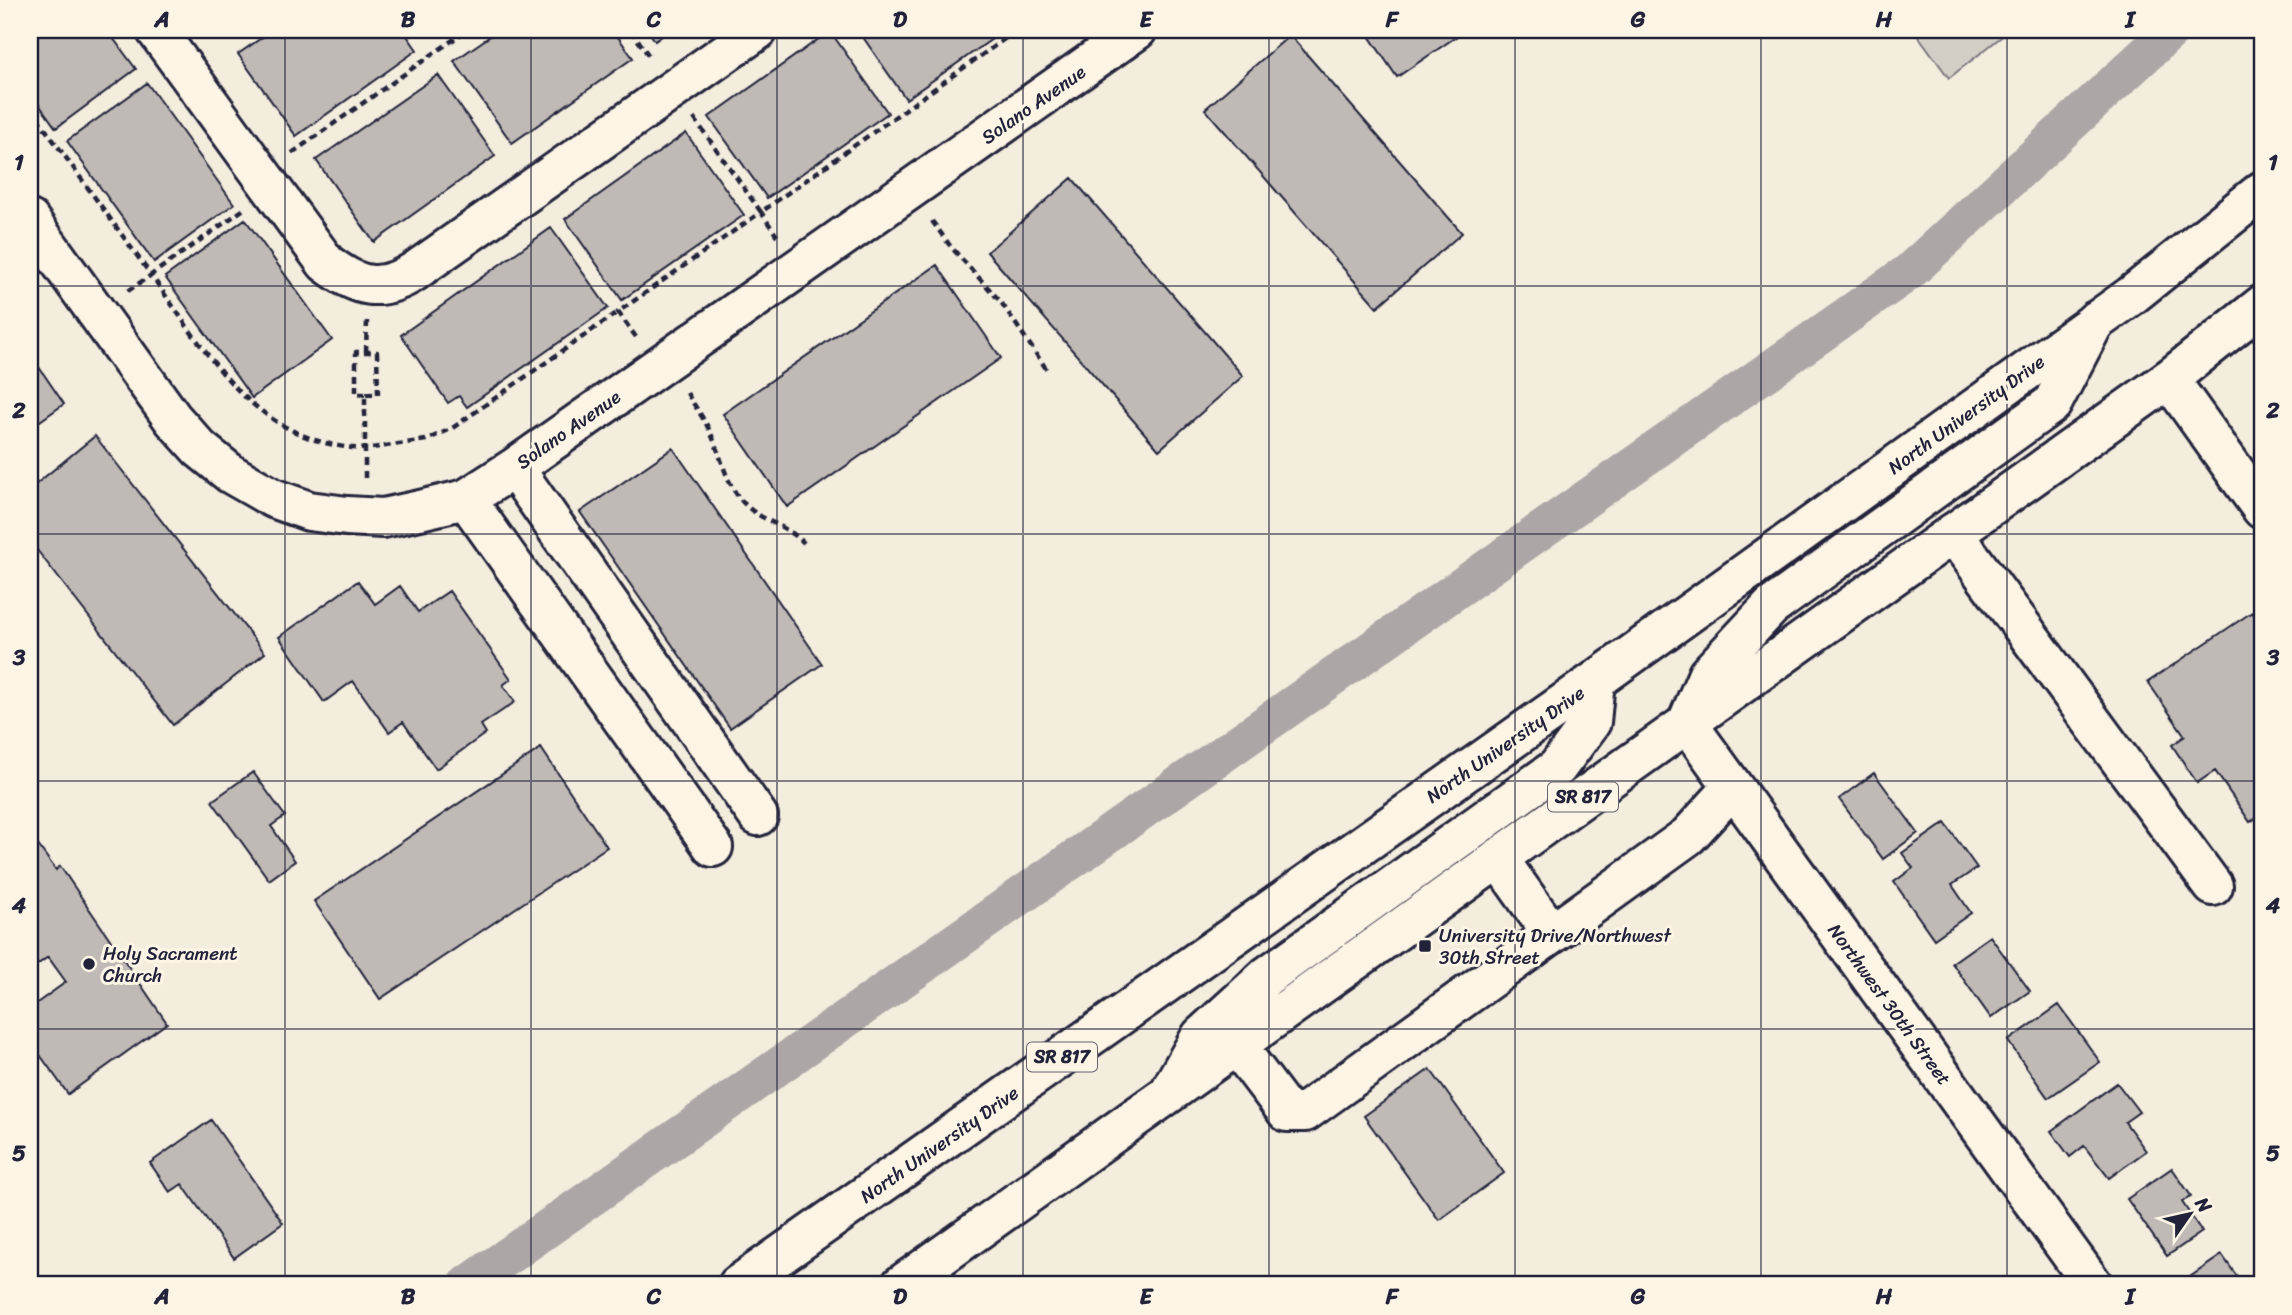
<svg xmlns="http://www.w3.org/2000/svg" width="2292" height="1315" font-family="Sriracha,sans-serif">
<rect width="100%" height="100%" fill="#f3edde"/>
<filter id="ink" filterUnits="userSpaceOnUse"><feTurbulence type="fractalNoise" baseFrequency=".0143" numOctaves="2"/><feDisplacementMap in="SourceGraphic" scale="14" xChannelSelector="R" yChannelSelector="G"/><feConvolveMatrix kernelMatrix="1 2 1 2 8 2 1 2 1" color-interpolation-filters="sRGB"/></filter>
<g filter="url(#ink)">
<path fill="#d4cfc6" stroke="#7b7880" stroke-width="2" d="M1914,30H2010L1949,78Z"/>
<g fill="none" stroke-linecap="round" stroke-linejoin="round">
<path stroke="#aca7a6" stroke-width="38" d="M467,1285L1909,272L2172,30"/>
</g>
<path fill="#bfbab6" stroke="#22223b" stroke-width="2" d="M30,30H107L136,69L56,128L30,92Z
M273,30H403L417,50L296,136L238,54Z
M499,30H613L633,58L512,143L454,61Z
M648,30H670L655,41Z
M858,30H1005L906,99Z
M1365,30H1466L1397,77Z
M830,31L888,113L767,198L709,117Z
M1290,35L1462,233L1377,307L1205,109Z
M438,75L495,156L374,242L316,160Z
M147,83L234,204L154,262L67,141Z
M686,133L744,215L622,300L565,219Z
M1072,178L1243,376L1159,450L987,252Z
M245,219L332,340L252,398L165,277Z
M551,228L608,308L467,407L459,396L448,403L401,335Z
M937,265L1001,358L787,507L723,414Z
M30,354L64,404L30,428Z
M95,436L265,653L173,725L30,541V489Z
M673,448L822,664L730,728L580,512Z
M358,581L375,604L400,586L418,612L449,591L511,679L503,685L515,702L481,725L486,733L436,769L403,722L389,732L353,681L324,702L279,637Z
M2252,612L2262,626V814L2250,822L2215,771L2197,783L2172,745L2185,736L2148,682Z
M541,748L607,847L380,999L314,901Z
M253,772L285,816L271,826L295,861L269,880L212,801Z
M1874,773L1918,833L1883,859L1839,799Z
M1945,823L1977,868L1952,885L1971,913L1934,939L1894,882L1913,868L1902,853Z
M30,834L56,870L60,866L167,1023L68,1094L30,1041V1008L66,982L48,957L30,970Z
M1990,936L2030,991L1991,1018L1952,963Z
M2059,1005L2100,1062L2048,1098L2008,1041Z
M1430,1069L1504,1173L1439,1220L1364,1116Z
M2117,1083L2139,1112L2125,1122L2146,1151L2109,1178L2084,1146L2070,1157L2051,1131Z
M211,1120L283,1223L234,1258L182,1184L170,1192L150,1163Z
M2172,1168L2191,1196L2182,1202L2202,1232L2167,1256L2127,1199Z
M2222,1255L2243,1285H2187L2184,1281Z"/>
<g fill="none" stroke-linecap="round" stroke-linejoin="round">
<g stroke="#22223b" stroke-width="44">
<path id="minor" d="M156,30L326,263C357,287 380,294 415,271L758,30
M30,220L173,419L200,449L231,474L273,498L309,511L347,516L383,518L420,510L466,499L514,468L1137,30
M2169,379L2262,509
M514,468L758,816
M466,499L713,847
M1953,533L2213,886
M1498,858L1552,934
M1237,1046L1287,1112H1305L1688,836L1733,787
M2093,1285L1687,723L1708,674L1771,607L2052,404L2095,321"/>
</g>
<g stroke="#22223b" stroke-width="44">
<path id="major" d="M1172,1087L1201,1036L1267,976L1557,768L1591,722L1595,681
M738,1285L1595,681L2131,296L2262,191
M901,1285L2169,379L2262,305"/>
</g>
<path stroke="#22223b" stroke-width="4.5" stroke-dasharray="7 5" stroke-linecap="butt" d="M631,30L651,59
M1052,30L1058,39
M30,108L151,275L244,209
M694,118L761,212L1017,30
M292,153L467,30
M932,221L951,247L1001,302L1047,370
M128,291L151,275C210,356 253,443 365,449V394H378L377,352H356V394H365
M636,337L618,312L761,212L777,236
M366,352L367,321
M687,393C695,407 706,421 712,436C722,458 725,481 741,500C758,521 786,524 804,543
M365,478V449L426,440L451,429L618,312"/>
<use href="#minor" stroke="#fcf5e5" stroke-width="38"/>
<use href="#major" stroke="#fcf5e5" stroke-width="38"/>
</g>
</g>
<path fill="none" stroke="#22223b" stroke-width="2" stroke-opacity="0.55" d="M285,30V1285M531,30V1285M777,30V1285M1023,30V1285M1269,30V1285M1515,30V1285M1761,30V1285M2007,30V1285M30,286H2262M30,534H2262M30,781H2262M30,1029H2262"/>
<g fill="#22223b" stroke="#fcf5e5" stroke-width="2.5">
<rect x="1418" y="939" width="14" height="14" rx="3.5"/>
<circle cx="89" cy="964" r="7"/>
</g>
<g text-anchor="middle" stroke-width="6" stroke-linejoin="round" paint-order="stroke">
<g fill="#fcf5e5" stroke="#63616e" stroke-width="2">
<rect x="1548" y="782.5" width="70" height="29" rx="5"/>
<rect x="1027" y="1042.5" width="70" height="29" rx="5"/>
</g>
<g font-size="18" font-weight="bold" fill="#22223b">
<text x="1583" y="803">SR 817</text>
<text x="1062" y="1063">SR 817</text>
</g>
<g font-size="19" fill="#22223b" stroke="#fcf5e5">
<text transform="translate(1033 104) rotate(-35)" y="7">Solano Avenue</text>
<text transform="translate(1966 414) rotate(-36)" y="7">North University Drive</text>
<text transform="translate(568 429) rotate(-35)" y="7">Solano Avenue</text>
<text transform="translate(1505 744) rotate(-35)" y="7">North University Drive</text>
<text transform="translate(1890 1004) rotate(54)" y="7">Northwest 30th Street</text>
<text transform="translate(939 1144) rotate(-35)" y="7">North University Drive</text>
</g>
<g font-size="19" fill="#22223b" stroke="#fcf5e5" text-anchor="start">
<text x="1439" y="942">University Drive/Northwest<tspan x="1439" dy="22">30th Street</tspan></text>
<text x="103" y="960">Holy Sacrament<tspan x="103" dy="22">Church</tspan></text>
</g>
</g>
<rect width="2292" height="1315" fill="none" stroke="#fcf5e5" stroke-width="77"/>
<g transform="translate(2190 1214) rotate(56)" stroke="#fcf5e5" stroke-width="5" paint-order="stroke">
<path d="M0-5L12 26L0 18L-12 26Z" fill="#22223b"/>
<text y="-10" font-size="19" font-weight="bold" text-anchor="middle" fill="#22223b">N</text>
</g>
<rect x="38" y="38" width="2216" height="1238" fill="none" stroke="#22223b" stroke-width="2.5"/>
<g font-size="23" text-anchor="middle" font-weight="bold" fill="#22223b">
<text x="162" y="27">A</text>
<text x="408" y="27">B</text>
<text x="654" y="27">C</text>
<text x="900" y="27">D</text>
<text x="1146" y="27">E</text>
<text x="1392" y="27">F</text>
<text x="1638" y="27">G</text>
<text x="1884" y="27">H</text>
<text x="2130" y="27">I</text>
<text x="19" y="170">1</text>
<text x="2273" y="170">1</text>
<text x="19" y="418">2</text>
<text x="2273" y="418">2</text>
<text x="19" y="665">3</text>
<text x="2273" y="665">3</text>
<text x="19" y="913">4</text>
<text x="2273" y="913">4</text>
<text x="19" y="1161">5</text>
<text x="2273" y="1161">5</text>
<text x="162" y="1304">A</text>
<text x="408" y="1304">B</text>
<text x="654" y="1304">C</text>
<text x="900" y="1304">D</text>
<text x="1146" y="1304">E</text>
<text x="1392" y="1304">F</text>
<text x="1638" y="1304">G</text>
<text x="1884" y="1304">H</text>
<text x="2130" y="1304">I</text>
</g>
</svg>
